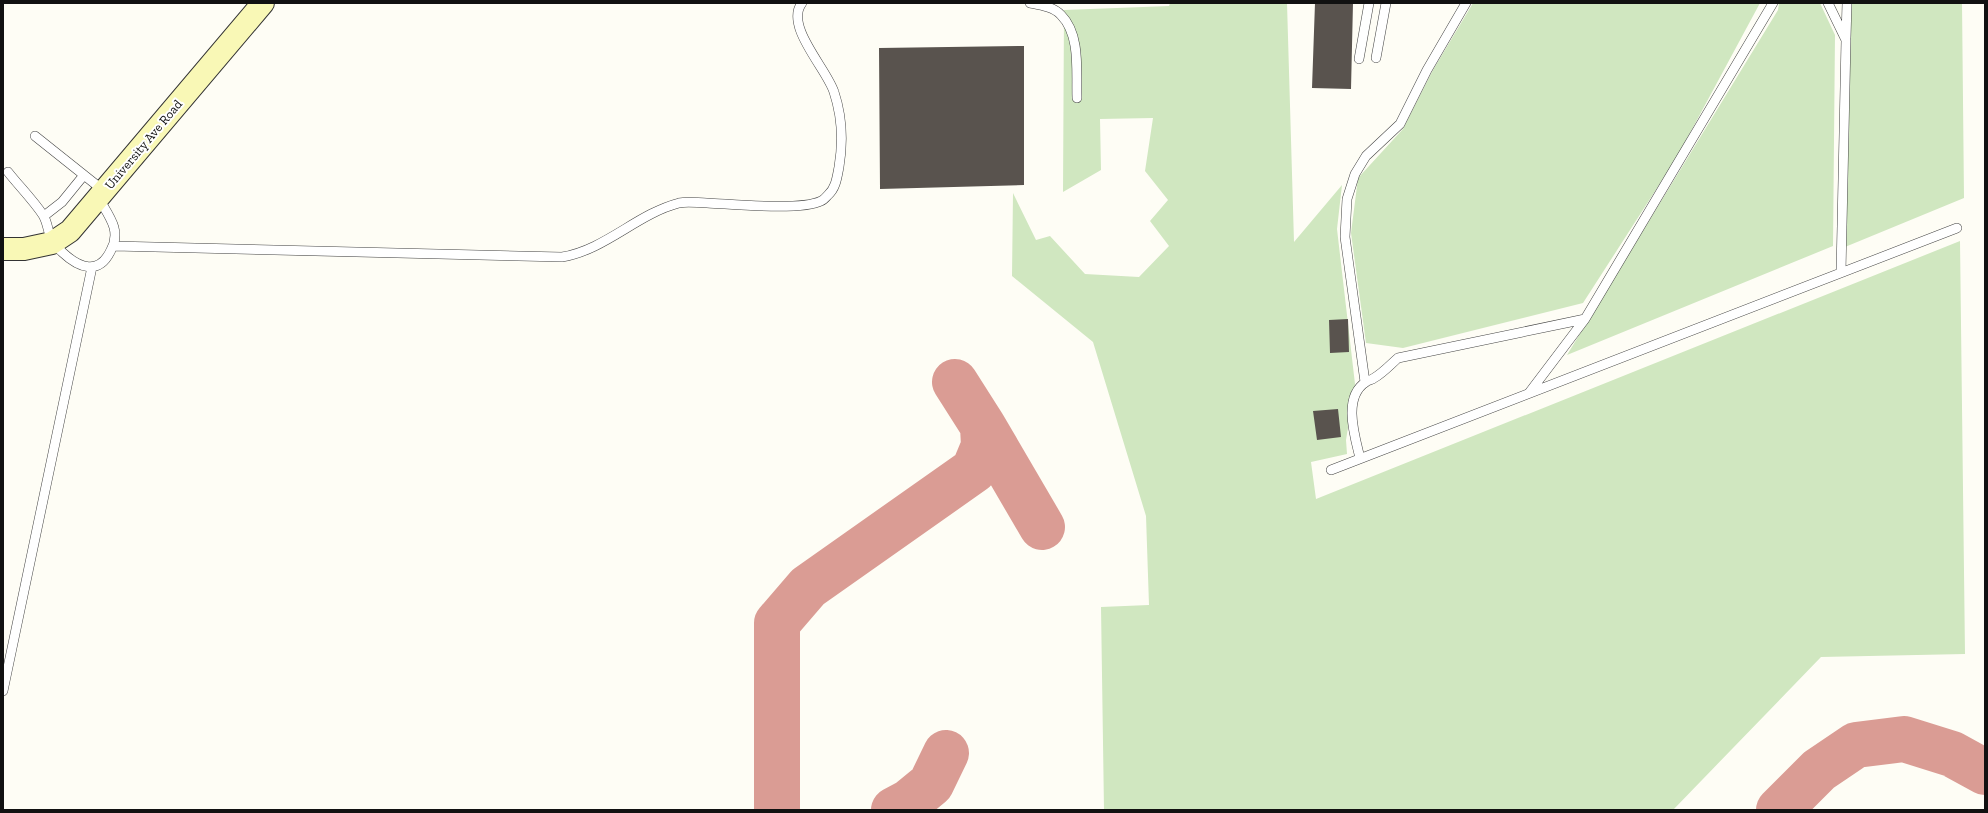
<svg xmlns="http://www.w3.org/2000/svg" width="1988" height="813" font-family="'Zilla Slab',serif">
<rect width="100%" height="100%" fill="#fefdf5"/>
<path fill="#d0e7c0" d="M1170,3H1287L1294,242L1342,185L1337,229L1355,384L1346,440L1347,454L1311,462L1316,499L1960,241L1965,654L1821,657L1673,810H1104L1101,607L1149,605L1146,516L1093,342L1012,276L1013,193L1036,240L1050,236L1085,274L1139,277L1169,246L1150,221L1168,200L1145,171L1153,118L1100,119L1101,170L1063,192L1064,10L1169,6Z
M1473,3H1760L1677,157L1583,303L1403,348L1366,343L1351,233L1358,178L1403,129L1433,70Z
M1779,3H1820L1835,35L1833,246L1567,355L1778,10Z
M1850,3H1962L1964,198L1845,247Z"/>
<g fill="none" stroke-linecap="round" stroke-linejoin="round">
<path stroke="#da9c94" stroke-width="46" d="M983,426L1042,527
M777,810V623L808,587L974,470L984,446L983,426L955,382
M894,810L909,802L931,784L946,753
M1779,810L1819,770L1856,745L1904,739L1952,754L1985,772"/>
</g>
<path fill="#59534e" d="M1315,3H1353L1351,89L1312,88Z
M1024,46V185L880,189L879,48Z
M1348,319L1349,352L1330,353L1329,320Z
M1338,409L1341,437L1317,440L1313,411Z"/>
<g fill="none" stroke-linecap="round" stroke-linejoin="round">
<g stroke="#444" stroke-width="10">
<path id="lane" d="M1030,3C1040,5 1054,7 1061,15C1081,35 1076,72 1077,98
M1828,3L1846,40L1841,272
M1846,38L1847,3
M1376,58L1386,3
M1359,59L1369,3
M35,136L104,191
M8,172C19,186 33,200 43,215C48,223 48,233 52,241C54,246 59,249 62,252C79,268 99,276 111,250C122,230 108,215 98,197
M44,216L62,202L84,175
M114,246L562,257C605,250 637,214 679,203C688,201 698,203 707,203C732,204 801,211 821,201C824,200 826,197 828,195C836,188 837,177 839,167C843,143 842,116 834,92C827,69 784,26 802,3
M1365,382L1345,237L1347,199L1355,174L1366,156L1400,124L1427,70L1466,3
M1529,393L1585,319
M1360,458C1355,437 1342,397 1366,382C1368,380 1372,380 1374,378C1383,373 1391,364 1398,358L1585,319L1773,3
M1331,470L1957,228
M3,691L92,267"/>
</g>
<g stroke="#333" stroke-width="24">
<path id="secondary" d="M3,249H24L52,243L70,231L263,3"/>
</g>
<use href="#lane" stroke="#fff" stroke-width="9"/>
<use href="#secondary" stroke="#f9f8b6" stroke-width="22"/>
</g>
<g text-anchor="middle" stroke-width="4" stroke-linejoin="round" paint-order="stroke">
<g font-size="13" fill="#111" stroke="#fff">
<text transform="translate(143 144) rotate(-50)" y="5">University Ave Road</text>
</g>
</g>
<rect width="1988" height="813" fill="none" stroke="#111111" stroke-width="8"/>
</svg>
